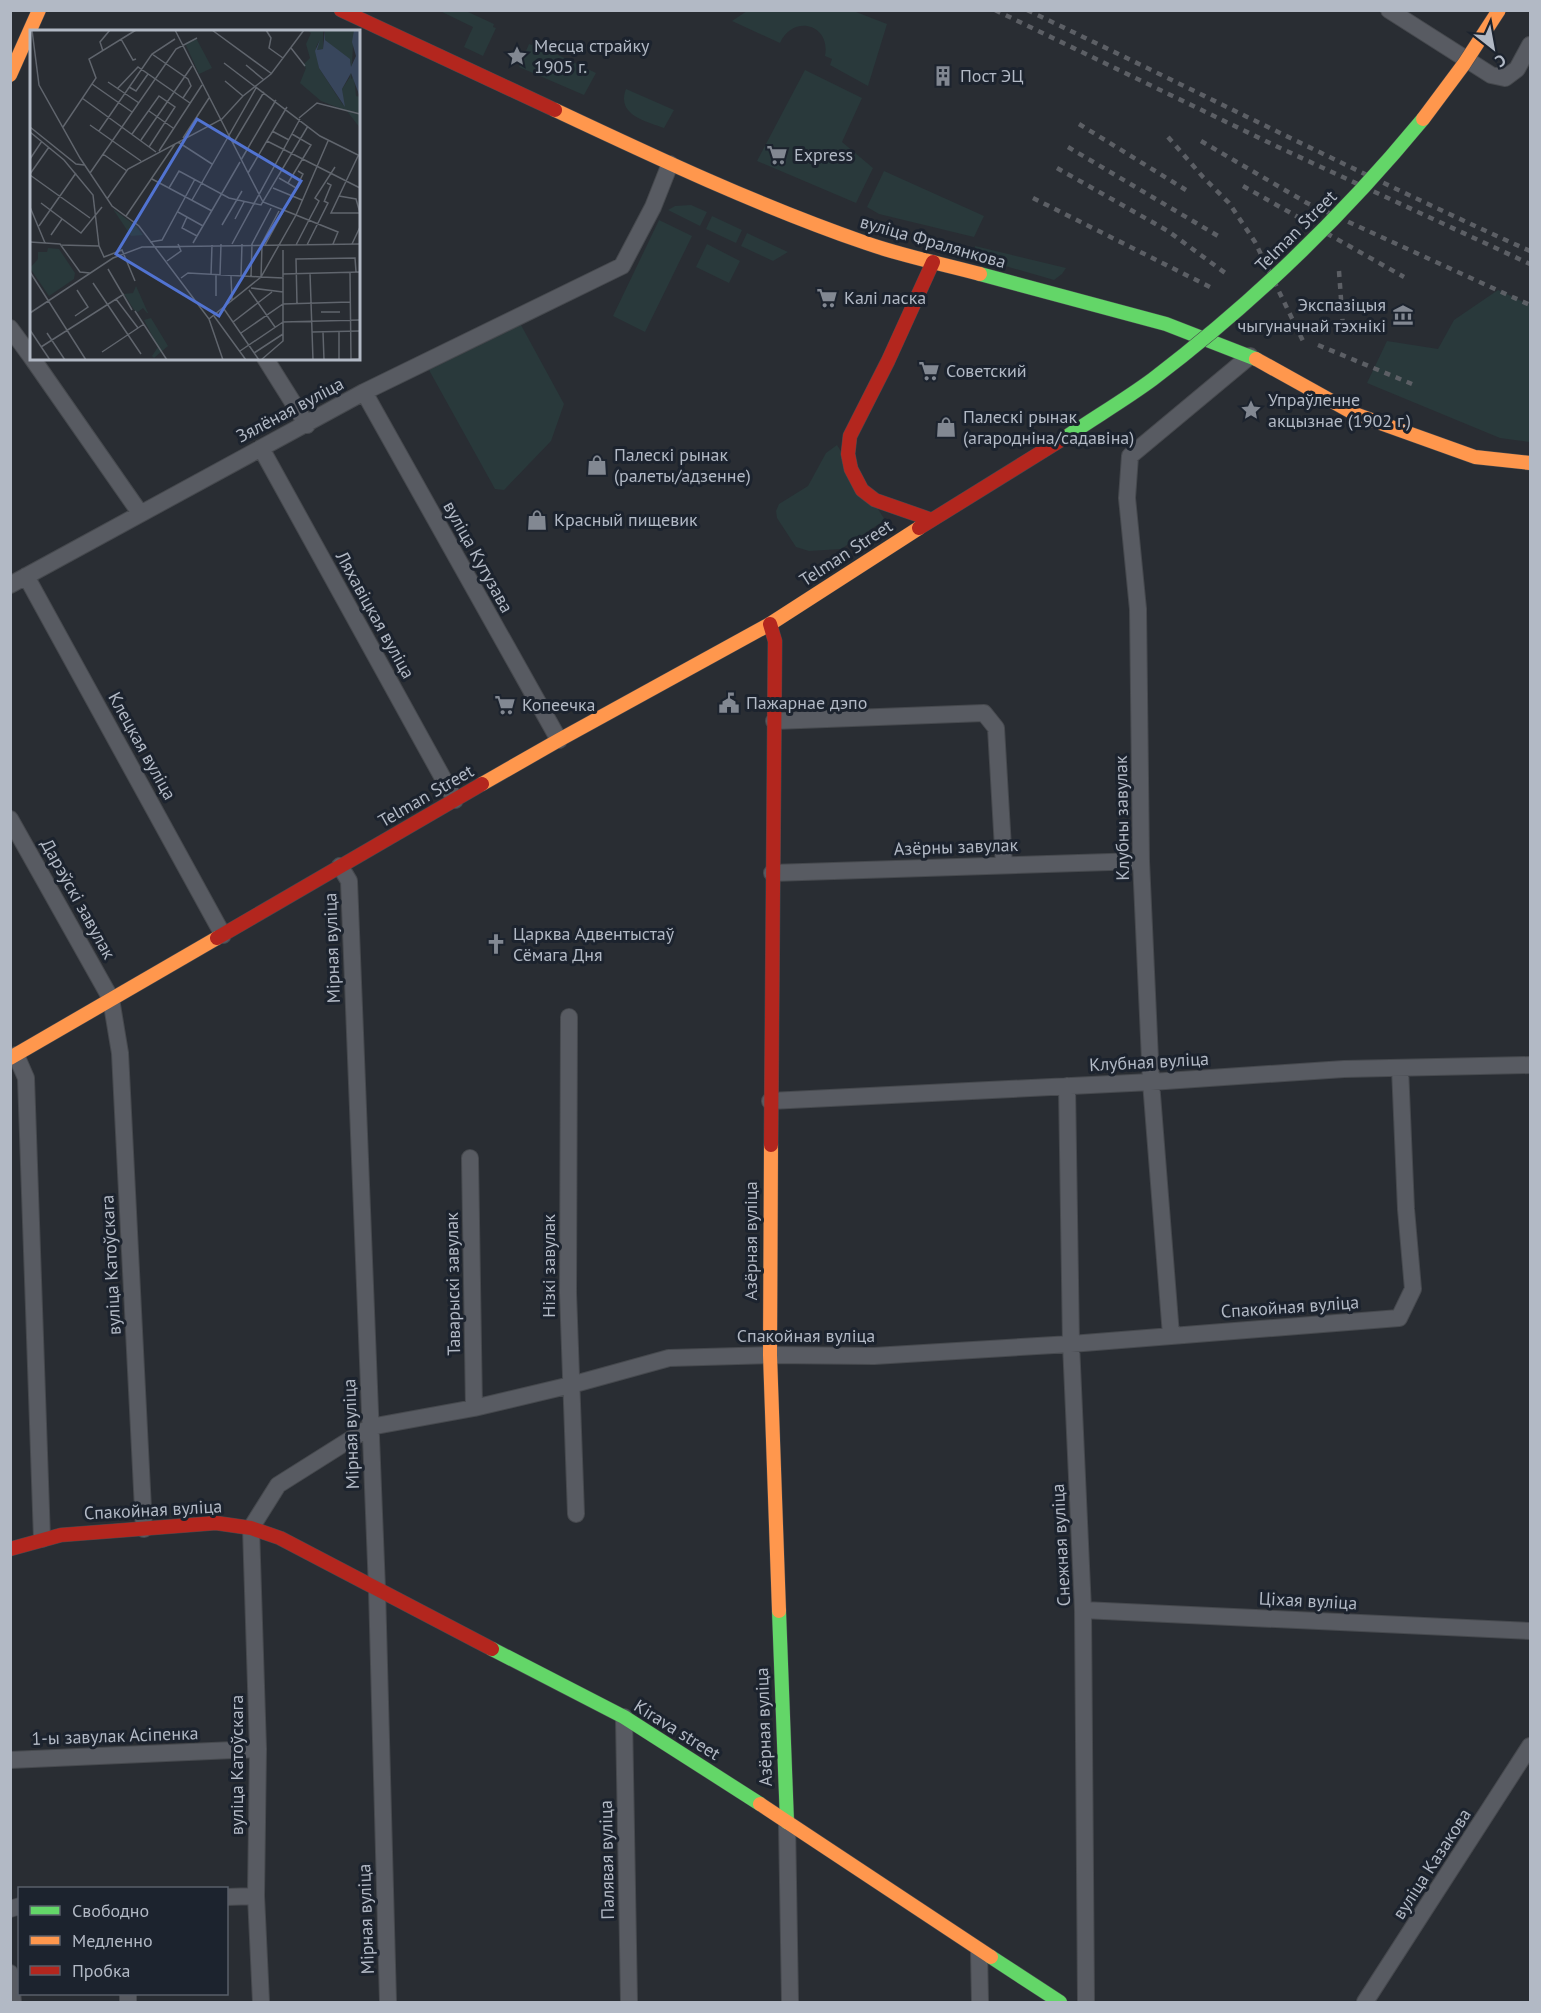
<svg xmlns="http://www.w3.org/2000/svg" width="1541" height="2013" font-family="'PT Sans',sans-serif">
<rect width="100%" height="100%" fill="#292d33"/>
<path fill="#29393b" d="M851,10L887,24L868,86L830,65L832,59L825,56C831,24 793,14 780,43L732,21L747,11Z
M440,11H466L494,24L493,27L496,28L483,56L464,47L473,27Z
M533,43L596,73L584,95L519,67L529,44L532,45Z
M805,70L862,98L842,142L873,168L856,203L757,161Z
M626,89L674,110L664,128C646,121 616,115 626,89Z
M884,171L984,216L974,237L879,214L867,207Z
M691,205L707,212L700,226L668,210L675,206Z
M712,216L742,230L736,243L706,229Z
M659,220L692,236L645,332L613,316Z
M747,233L788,252L773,261L741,246Z
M707,244L740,261L729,283L696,267Z
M975,246L1066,268L1062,274L1054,280L974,257Z
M1498,290L1530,305V442L1500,438L1367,383L1387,341L1438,349L1454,320Z
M521,325L564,404L551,441L504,490L495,489L429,370Z
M837,445L885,520L841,549L809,551L796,547L777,518L776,511L779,504L808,486L826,453Z"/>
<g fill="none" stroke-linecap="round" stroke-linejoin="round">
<g stroke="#46494e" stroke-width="18">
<path id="street" d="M1389,10L1491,75L1505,78L1517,69L1530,45
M10,328L32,358
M32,358L140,513
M265,358L307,425
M364,392L559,740
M261,448L455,800
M26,576L223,935
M10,585L364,392L622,266L653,207L670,164
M774,721L984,713L996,728L1004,865
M10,819L111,999L120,1053L144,1529
M340,866L349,881L377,1589L388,2002
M772,873L1141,861
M569,1017L568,1293L576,1514
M16,1055L26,1078L42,1539
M1067,1086L1071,1344L1083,1610L1086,2002
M770,1101L1151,1082L1344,1069L1530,1065
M470,1158L474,1408
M1171,1335L1151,1082L1141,861L1138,609L1127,498L1130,456L1250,356
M1083,1610L1530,1631
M624,1717L629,2002
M10,1760L258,1749
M787,1822L790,2002
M226,1897L256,1896
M10,1909L20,1906
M979,1951L980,2002
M10,1973L13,2002
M128,1994V2002
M261,2002L256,1896L258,1749L251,1528L278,1485L370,1427L474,1408L571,1385L669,1358L770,1355L874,1356L1071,1344L1399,1318L1413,1289L1406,1209L1400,1068
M1365,2002L1530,1746"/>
</g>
<g stroke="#46494e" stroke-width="15">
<path id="fast" d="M980,274L1166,324L1256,359
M779,1611L787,1822
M492,1649L624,1717L760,1804
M991,1957L1060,2002"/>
</g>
<g stroke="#46494e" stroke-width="15">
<path id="slow" d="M10,75L39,10
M555,110C657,158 759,206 866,243C903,256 943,264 980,274
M1256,359L1355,414L1475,457L1530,463
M482,784L559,740L770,624L919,528
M10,1058L217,938
M771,1145L770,1355L779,1611
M760,1804L991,1957"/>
</g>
<g stroke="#46494e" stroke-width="15">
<path id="jam" d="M341,10L555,110
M932,520L875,500L862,490L851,469L848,454L850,436L888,361L933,262
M919,528L1069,435
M770,624L775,641L771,1145
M217,938L482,784
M10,1549L61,1535L216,1523L251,1528L280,1538L492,1649"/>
</g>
<use href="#street" stroke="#585b62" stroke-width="16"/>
<use href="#fast" stroke="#63d668" stroke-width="14"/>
<use href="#slow" stroke="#ff974d" stroke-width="14"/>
<use href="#jam" stroke="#b3261e" stroke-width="14"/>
<path stroke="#5c5f65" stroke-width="4.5" stroke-dasharray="6 6" stroke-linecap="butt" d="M995,10L1278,147L1530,264
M1027,10C1195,90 1361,175 1530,251
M1079,124L1186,190
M1168,137L1203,177L1229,203L1255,242L1303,341
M1201,141L1307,203L1530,305
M1068,147L1218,236
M1057,168L1168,231L1228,275
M1243,186L1404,277
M1033,198L1212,288
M1339,271L1343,327
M1318,345L1412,384"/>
<g stroke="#46494e" stroke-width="15" stroke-linecap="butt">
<path id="fast-bridge" d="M1069,435C1097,416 1126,399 1153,379C1253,303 1343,216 1423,119"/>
</g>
<g stroke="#46494e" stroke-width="15" stroke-linecap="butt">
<path id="slow-bridge" d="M1423,119L1464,64L1499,10"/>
</g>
<use href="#fast-bridge" stroke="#63d668" stroke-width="14"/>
<use href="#slow-bridge" stroke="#ff974d" stroke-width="14"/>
</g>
<defs>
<g id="sight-bare" transform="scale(1.62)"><path d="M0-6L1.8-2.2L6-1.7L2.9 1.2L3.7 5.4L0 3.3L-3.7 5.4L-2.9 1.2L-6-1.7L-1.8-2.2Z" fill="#828892" stroke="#1c232e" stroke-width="2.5" paint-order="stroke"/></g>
<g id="building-bare" transform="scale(1.62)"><path d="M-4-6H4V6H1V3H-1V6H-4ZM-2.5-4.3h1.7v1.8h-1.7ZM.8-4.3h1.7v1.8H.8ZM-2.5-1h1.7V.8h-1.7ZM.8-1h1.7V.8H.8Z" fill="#828892" stroke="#1c232e" stroke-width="2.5" paint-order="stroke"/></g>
<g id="supermarket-bare" transform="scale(1.62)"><path d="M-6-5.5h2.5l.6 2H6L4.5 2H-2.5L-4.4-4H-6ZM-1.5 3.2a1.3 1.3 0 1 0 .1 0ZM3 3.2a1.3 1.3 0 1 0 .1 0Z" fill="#828892" stroke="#1c232e" stroke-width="2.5" paint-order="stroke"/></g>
<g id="museum-bare" transform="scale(1.62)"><path d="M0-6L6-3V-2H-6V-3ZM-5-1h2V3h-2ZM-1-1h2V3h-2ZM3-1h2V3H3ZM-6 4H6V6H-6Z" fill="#828892" stroke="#1c232e" stroke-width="2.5" paint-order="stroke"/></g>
<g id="shop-bare" transform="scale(1.62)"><path d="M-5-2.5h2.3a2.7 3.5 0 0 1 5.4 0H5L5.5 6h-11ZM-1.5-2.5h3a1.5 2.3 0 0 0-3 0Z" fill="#828892" stroke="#1c232e" stroke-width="2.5" paint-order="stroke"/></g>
<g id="civic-bare" transform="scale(1.62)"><path d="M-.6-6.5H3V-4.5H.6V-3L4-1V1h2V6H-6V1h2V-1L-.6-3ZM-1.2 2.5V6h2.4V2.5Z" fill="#828892" stroke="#1c232e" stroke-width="2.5" paint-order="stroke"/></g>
<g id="church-bare" transform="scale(1.62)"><path d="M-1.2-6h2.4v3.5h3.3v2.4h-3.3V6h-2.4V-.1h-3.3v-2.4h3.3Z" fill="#828892" stroke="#1c232e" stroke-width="2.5" paint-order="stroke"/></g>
</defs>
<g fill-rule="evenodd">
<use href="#sight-bare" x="517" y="56"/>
<use href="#building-bare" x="943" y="76"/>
<use href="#supermarket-bare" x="777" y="155"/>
<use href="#supermarket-bare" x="827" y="298"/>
<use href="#museum-bare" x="1403" y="315"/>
<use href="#supermarket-bare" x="929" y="371"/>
<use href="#sight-bare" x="1251" y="410"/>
<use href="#shop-bare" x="946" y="427"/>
<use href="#shop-bare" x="597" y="465"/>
<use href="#shop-bare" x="537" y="520"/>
<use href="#civic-bare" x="729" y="703"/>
<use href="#supermarket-bare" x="505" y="705"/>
<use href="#church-bare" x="496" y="944"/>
</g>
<g text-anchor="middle" stroke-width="6" stroke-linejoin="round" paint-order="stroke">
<g font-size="18" fill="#b2b9c5" stroke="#1c232e" text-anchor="start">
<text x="534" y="52">Месца страйку<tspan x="534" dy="21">1905 г.</tspan></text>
<text x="960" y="82">Пост ЭЦ</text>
<text x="794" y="161">Express</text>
<text x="844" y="304">Калі ласка</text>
<text x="1386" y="311" text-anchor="end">Экспазіцыя<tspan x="1386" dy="21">чыгуначнай тэхнікі</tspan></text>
<text x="946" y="377">Советский</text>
<text x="1268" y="406">Упраўленне<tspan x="1268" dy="21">акцызнае (1902 г.)</tspan></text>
<text x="963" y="423">Палескі рынак<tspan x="963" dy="21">(агародніна/садавіна)</tspan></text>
<text x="614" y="461">Палескі рынак<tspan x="614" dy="21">(ралеты/адзенне)</tspan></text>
<text x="554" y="526">Красный пищевик</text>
<text x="746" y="709">Пажарнае дэпо</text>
<text x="522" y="711">Копеечка</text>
<text x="513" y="940">Царква Адвентыстаў<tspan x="513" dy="21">Сёмага Дня</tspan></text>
</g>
<g font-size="18" fill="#b2b9c5" stroke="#1c232e">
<text transform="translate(1296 231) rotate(-45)" y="6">Telman Street</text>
<text transform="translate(933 242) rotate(16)" y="6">вуліца Фралянкова</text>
<text transform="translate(290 410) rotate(-28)" y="6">Зялёная вуліца</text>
<text transform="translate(846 553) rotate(-33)" y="6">Telman Street</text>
<text transform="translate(478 557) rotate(61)" y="6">вуліца Кутузава</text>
<text transform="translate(375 615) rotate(61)" y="6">Ляхавіцкая вуліца</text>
<text transform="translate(142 746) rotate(61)" y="6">Клецкая вуліца</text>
<text transform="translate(426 796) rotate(-30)" y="6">Telman Street</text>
<text transform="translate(1122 818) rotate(-91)" y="6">Клубны завулак</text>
<text transform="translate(956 847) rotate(-2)" y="6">Азёрны завулак</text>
<text transform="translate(78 899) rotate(61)" y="6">Дарэўскі завулак</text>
<text transform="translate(332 948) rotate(-92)" y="6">Мірная вуліца</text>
<text transform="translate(1149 1062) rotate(-3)" y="6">Клубная вуліца</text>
<text transform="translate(751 1241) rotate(-90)" y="6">Азёрная вуліца</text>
<text transform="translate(111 1265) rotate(-93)" y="6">вуліца Катоўскага</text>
<text transform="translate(549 1266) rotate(-90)" y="6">Нізкі завулак</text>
<text transform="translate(453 1284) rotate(-91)" y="6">Таварыскі завулак</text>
<text transform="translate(1290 1307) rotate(-4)" y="6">Спакойная вуліца</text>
<text x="806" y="1342">Спакойная вуліца</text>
<text transform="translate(351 1434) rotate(-92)" y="6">Мірная вуліца</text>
<text transform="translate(153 1510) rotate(-3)" y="6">Спакойная вуліца</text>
<text transform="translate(1061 1545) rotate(-93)" y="6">Снежная вуліца</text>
<text transform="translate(1308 1601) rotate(3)" y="6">Ціхая вуліца</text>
<text transform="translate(764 1727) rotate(-92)" y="6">Азёрная вуліца</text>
<text transform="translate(677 1730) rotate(32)" y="6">Kirava street</text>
<text transform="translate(115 1736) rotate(-2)" y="6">1-ы завулак Асіпенка</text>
<text transform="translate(237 1765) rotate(-90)" y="6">вуліца Катоўскага</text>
<text transform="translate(607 1860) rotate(-91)" y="6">Палявая вуліца</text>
<text transform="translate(1432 1864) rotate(-57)" y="6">вуліца Казакова</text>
<text transform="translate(366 1919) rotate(-92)" y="6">Мірная вуліца</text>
</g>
</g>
<g transform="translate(30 30)">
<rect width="330" height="330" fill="#292d33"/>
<path d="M277,0H293V19L287,20L289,11L286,17L289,38L313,75L312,59L320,47L321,32L295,10V0H324L321,49L324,46L326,66L330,67V98L317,81L291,71L270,53L276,38L273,35L280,28L276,14L281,3ZM166,8L182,38L169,44L155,13ZM83,179L106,196L113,205L101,206ZM18,218L29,219L45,243L44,249L19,266L0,238L8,229V222H17ZM106,256L118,283H117L113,278L108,282L104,280L94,264L103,263ZM121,288L138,316L124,328L122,326L128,317L114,290Z" fill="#29393b"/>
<path d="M295,0V10L320,29L321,37L326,26L322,12L324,0H330V67L321,43L312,59L315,77L289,38L285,21L290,10L287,20L293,19Z" fill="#38465c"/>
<path fill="none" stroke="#60656d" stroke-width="1.5" d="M2,0L9,55L50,128L82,176L109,196L179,289M145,0L233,172L266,185L231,247L179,289L193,330M182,0L242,44M236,0L241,8L239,18L253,28M91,9L103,30L106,29M261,18L275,36M73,21L70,12L80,0M122,24L158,49L161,56L153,68M194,33L290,106L330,126M216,35L234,50M195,51L213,66M78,52L109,73M62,54L102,82M99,57L106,61L118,44M87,59L108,37L160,73M52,68L126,122M119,81L143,98M269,88L287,73L330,84M60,95L111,131M0,97L46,134L54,135M33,97L66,48L59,29L106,0M69,101L122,24L145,9M242,101L259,110M0,102L34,130L63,165L69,216M102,104L129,66L145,77L119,117M153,108L179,68M111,110L162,36M237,111L330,158M298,111L266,185L308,202L303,214M148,112L182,134M203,114L234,62M129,121L172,55M73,124L97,141M328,126L301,183H330M0,129L12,111M211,130L246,70M60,143L146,19L167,8M218,143L257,77M0,144L19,117M0,145L60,188M249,148L266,158L273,144L268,141M122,149L182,181M258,153L281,115L262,104M139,158L149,141L199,168L231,175L278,96M243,158L272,170M309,166L326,169L330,183M77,169L98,139L192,89L213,66L241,44L274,0M162,170L226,58M294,172L301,155L297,153M11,173L51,203L72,177M0,177L15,213M148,182L173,196M96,186L145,114M157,187L152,198L167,206M280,188L289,171L285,168L305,137M205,189L214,172M192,195L212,161M9,196L46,143M21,205L32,189M0,212L30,214L50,242L60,243M120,212L132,210L165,149M163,213L210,132M202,214L270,89M322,214L330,197M30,215L69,216L74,227L92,220L105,251M231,215L249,181M235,215L253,182M266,215L280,188M277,215L298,173L294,171M137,231L151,221L148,214M78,239L102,280M0,242L56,330M320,242L321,330M280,243L283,330M253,244L330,242M181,245L182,215M186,245V266M190,245L191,214M201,246L202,270M211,246L212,214M221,247L222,214L241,178M253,247V220M151,248L158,243L231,247L232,215M63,253L111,324M221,258L253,262M219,260L245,297M86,269L108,298M267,274L266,229L325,228L326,242M194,279L229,330M105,281L137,330M291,282H310M0,283L83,228L112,217L330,214M45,286L58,277L47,260M184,286L216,330M203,292L242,262M253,292L330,290M0,300L20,330M282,302L330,301M293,302L294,330M309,302V330M17,303L35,330M211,303L253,274L320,272M11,317L94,264M210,321L253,292M72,322L114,294M224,323L253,304M231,330L253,311V248L231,247M296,330L330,329"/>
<path fill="#5173d1" fill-opacity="0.15" stroke="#5173d1" stroke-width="3" d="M167,89L271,151L189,286L86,224Z"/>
<rect width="330" height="330" fill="none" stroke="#b2b9c5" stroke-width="3"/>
</g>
<rect width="1541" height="2013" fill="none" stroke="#b2b9c5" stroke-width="24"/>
<rect x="18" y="1887" width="210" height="108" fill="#1c232e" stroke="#585f6a" stroke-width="1.5"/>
<rect x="30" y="1906" width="30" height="9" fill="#63d668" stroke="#585f6a" stroke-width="1.5"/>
<text x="72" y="1917" font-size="18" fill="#b2b9c5">Свободно</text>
<rect x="30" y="1936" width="30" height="9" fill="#ff974d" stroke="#585f6a" stroke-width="1.5"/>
<text x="72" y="1947" font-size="18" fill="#b2b9c5">Медленно</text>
<rect x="30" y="1966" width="30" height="9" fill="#b3261e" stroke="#585f6a" stroke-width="1.5"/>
<text x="72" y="1977" font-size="18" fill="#b2b9c5">Пробка</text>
<g transform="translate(1493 48) rotate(149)" stroke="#1c232e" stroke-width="4.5" paint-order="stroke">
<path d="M0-4.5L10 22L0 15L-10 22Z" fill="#b2b9c5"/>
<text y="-9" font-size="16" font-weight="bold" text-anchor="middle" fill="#b2b9c5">С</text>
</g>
</svg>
